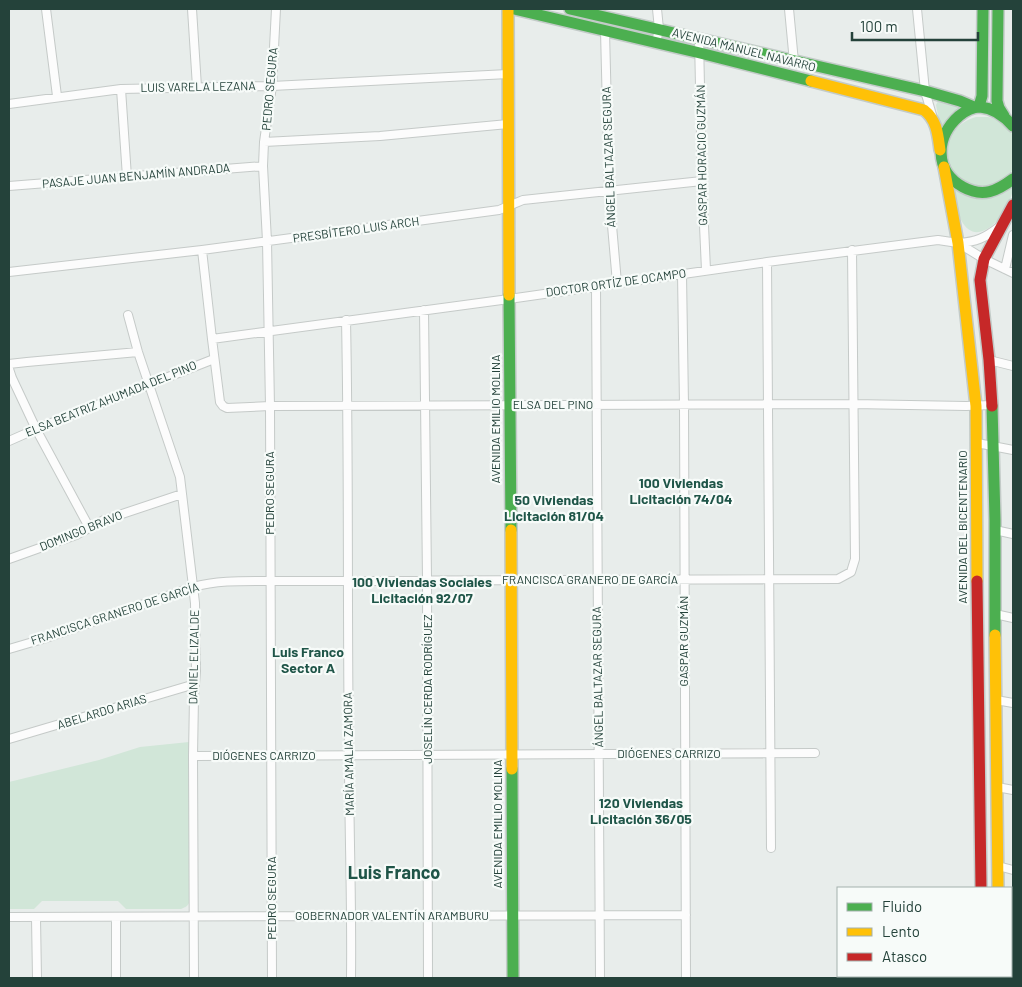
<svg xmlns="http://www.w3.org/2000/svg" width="1022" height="987" font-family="Barlow,sans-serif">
<rect width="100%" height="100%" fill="#e8edeb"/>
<path fill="#d1e6d8" d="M938,101L960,107V110L943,128L940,126L936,105Z
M976,117C980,117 984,117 988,117C998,119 1012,127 1013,138C1014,142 1013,148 1013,153C1013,158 1015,167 1012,171C1000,194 964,192 952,170C943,153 948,131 966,121C969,119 973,118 976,117Z
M952,186C974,203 990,203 1013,186C1013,208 979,254 961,220C955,210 954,197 952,186Z
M189,742L190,901C188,906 186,907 181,909H126L118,901H42L34,909H9V782L99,760L140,747Z"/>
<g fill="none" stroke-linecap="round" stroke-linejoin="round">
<g stroke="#c5cac8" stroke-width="10">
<path id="street" d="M46,9L57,96
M192,9L197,87
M789,9L794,62
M917,9L925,91L932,115
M605,31L609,191L617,283
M699,39L702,181L706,270
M656,43L659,29L657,9
M121,89L127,177
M9,104L121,89L272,86L508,74
M264,142L380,136L508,124
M9,186L263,166
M958,243C976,242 985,238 999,227
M202,250L212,339L220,402L223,406L227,408L270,406L853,404L966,406L992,405
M767,262L771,848
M1005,269L1013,235
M9,272L202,250L499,210L523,200L702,181
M682,274L684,405L686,978
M596,286L600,978
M424,310L427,580L428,978
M128,315L138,352L180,477L195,603L196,671L194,697L193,756L194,978
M346,320C349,465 347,610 349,755C349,830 352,904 351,978
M212,339L509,299L767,262L938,240L958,243L984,259L1013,273
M989,360L1013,366
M9,364L27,362L138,352
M9,369L12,378L36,429L89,527
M9,441L36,429L214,359
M977,443L1013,450
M995,530L1013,534
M9,559L76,535L104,520L182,494
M995,614L1013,618
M9,649L43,639L193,587C218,580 244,581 270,581L838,579L851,572L855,559L852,250
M996,700L1013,703
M9,739L195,684
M193,756L815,753
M997,787L1013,790
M998,866L1013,870
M9,917C235,918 460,914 686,915
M36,918L37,978
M1011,953L1013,954
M116,978V917
M272,978L270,406L267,241L263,166L264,142L272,86L276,9"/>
</g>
<g stroke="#c3cbc8" stroke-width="14">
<path id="fast" d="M514,9L700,53L811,81
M570,9L925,91L960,101L974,107
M998,9L997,101L999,108L1004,116
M979,106L982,96L983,9
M1013,126C1005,117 993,108 980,107C972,107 965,111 959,116C935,137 934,171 963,187C983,198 997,191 1013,179
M509,295L511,530
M992,406L995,520V635
M512,769L513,978
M982,976V978"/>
</g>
<g stroke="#c3cbc8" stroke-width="14">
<path id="slow" d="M508,9L509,295
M811,81L924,110C937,120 938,135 940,150
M944,167L958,243L976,406L977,581
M511,530L512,769
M995,635L998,888"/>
</g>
<g stroke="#c3cbc8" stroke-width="14">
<path id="jam" d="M992,406L989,360L980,280L984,259L1013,205
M977,581L981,888
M999,976V978"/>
</g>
<use href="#street" stroke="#fcfcfc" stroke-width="8"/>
<use href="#fast" stroke="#4caf50" stroke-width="11"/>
<use href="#slow" stroke="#ffc107" stroke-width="11"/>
<use href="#jam" stroke="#c62828" stroke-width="11"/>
</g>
<g text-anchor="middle" stroke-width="4.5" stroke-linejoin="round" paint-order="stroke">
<g font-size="12" fill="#24423a" stroke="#f7fbf9">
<text transform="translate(744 50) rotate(14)" y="4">AVENIDA MANUEL NAVARRO</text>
<text transform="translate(198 87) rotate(-1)" y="4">LUIS VARELA LEZANA</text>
<text transform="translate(270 89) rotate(-85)" y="4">PEDRO SEGURA</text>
<text transform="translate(702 155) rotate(-91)" y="4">GASPAR HORACIO GUZMÁN</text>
<text transform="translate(609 157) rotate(-92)" y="4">ÁNGEL BALTAZAR SEGURA</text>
<text transform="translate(136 176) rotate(-5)" y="4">PASAJE JUAN BENJAMÍN ANDRADA</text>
<text transform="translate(356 230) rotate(-8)" y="4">PRESBÍTERO LUIS ARCH</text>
<text transform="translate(616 283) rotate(-8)" y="4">DOCTOR ORTÍZ DE OCAMPO</text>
<text transform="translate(111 399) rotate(-22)" y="4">ELSA BEATRIZ AHUMADA DEL PINO</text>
<text x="553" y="409">ELSA DEL PINO</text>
<text transform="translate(496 419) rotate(-90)" y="4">AVENIDA EMILIO MOLINA</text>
<text transform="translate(270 493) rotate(-90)" y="4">PEDRO SEGURA</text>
<text transform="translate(963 527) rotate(-90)" y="4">AVENIDA DEL BICENTENARIO</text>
<text transform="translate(81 531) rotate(-22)" y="4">DOMINGO BRAVO</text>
<text x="590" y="584">FRANCISCA GRANERO DE GARCÍA</text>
<text transform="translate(115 614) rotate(-18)" y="4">FRANCISCA GRANERO DE GARCÍA</text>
<text transform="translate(684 641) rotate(-90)" y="4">GASPAR GUZMÁN</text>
<text transform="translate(194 657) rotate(-89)" y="4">DANIEL ELIZALDE</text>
<text transform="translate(598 677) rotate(-91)" y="4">ÁNGEL BALTAZAR SEGURA</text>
<text transform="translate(428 689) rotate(-90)" y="4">JOSELÍN CERDA RODRÍGUEZ</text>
<text transform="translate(102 712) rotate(-17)" y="4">ABELARDO ARIAS</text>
<text transform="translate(349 754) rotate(-91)" y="4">MARÍA AMALIA ZAMORA</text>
<text x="669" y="758">DIÓGENES CARRIZO</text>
<text x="264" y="760">DIÓGENES CARRIZO</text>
<text transform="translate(498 824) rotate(-90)" y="4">AVENIDA EMILIO MOLINA</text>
<text transform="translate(272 898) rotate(-90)" y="4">PEDRO SEGURA</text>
<text x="392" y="920">GOBERNADOR VALENTÍN ARAMBURU</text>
</g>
<g font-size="14" font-weight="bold" fill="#1f5548" stroke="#f7fbf9">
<text x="681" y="488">100 Viviendas<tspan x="681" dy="16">Licitación 74/04</tspan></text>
<text x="554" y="505">50 Viviendas<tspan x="554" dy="16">Licitación 81/04</tspan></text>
<text x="422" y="587">100 Viviendas Sociales<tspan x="422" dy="16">Licitación 92/07</tspan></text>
<text x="308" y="657">Luis Franco<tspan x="308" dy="16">Sector A</tspan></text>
<text x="641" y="808">120 Viviendas<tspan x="641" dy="16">Licitación 36/05</tspan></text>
</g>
<g font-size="18" font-weight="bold" fill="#1f5548" stroke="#f7fbf9">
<text x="394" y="879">Luis Franco</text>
</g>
</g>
<rect width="1022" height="987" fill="none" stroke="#24423a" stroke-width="20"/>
<rect x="837" y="887" width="175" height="90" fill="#f7fbf9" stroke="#a3b1ad"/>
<rect x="847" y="903" width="25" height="8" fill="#4caf50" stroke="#a3b1ad"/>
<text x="882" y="912" font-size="15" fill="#24423a">Fluido</text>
<rect x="847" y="928" width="25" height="8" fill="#ffc107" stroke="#a3b1ad"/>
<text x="882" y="937" font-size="15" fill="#24423a">Lento</text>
<rect x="847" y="953" width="25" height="8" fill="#c62828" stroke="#a3b1ad"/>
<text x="882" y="962" font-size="15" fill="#24423a">Atasco</text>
<path d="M852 32v8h126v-8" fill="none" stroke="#24423a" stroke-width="2.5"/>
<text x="860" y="32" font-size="15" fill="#24423a" stroke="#f7fbf9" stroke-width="4" paint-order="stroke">100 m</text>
</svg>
